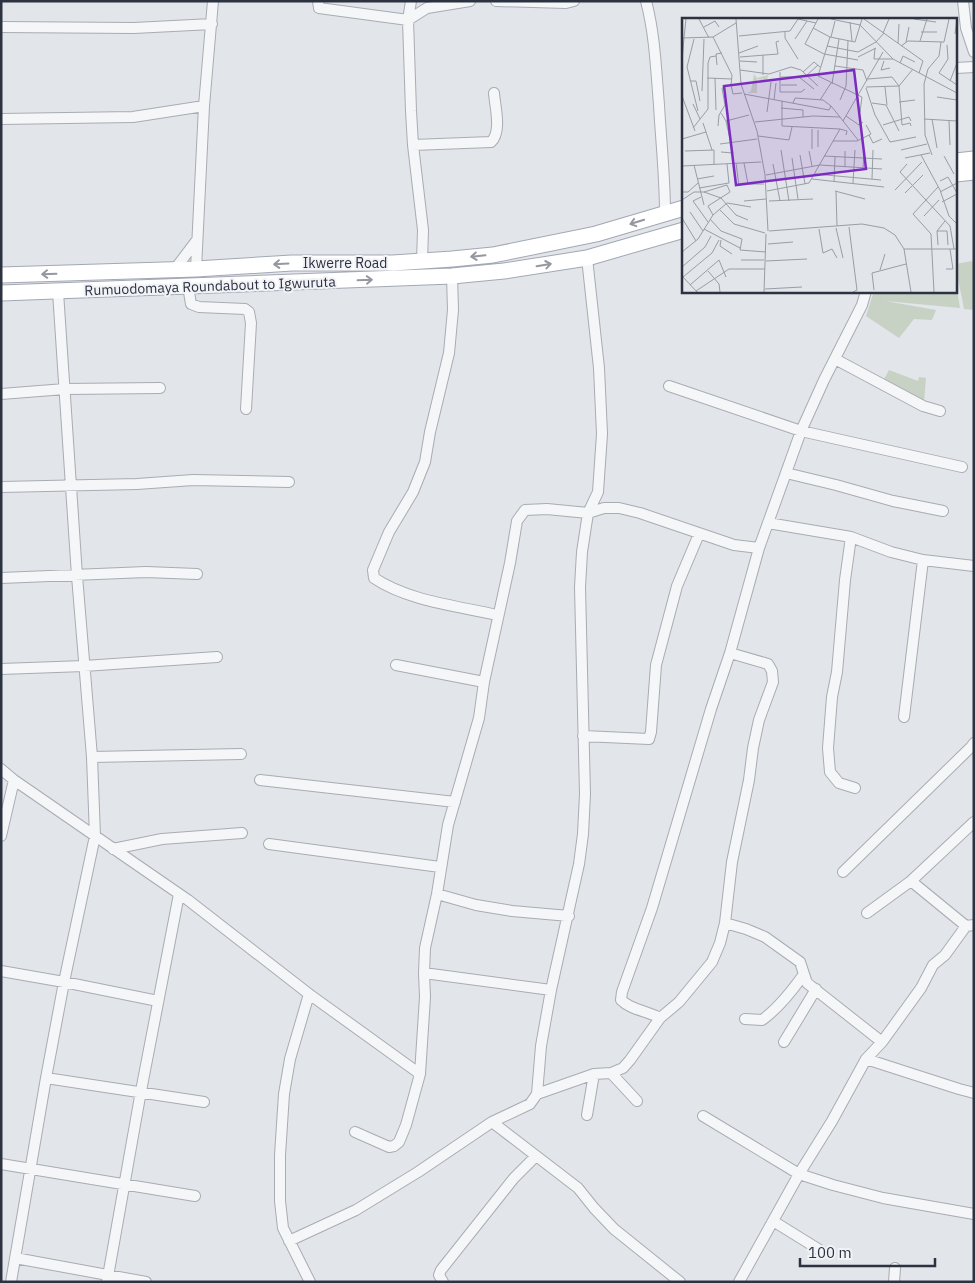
<svg xmlns="http://www.w3.org/2000/svg" width="975" height="1283" font-family="'IBM Plex Sans',sans-serif">
<rect width="100%" height="100%" fill="#e2e5e9"/>
<path fill="#c7d2c4" d="M972,261L974,266V310L964,309L956,268V264Z
M956,284L960,308L885,301L936,310L932,320L914,319L899,338L866,316L874,291H956Z
M889,370L918,381L919,377L926,378L924,403L882,383Z"/>
<g fill="none" stroke-linecap="round" stroke-linejoin="round">
<g stroke="#a8acb3" stroke-width="12">
<path id="minor" d="M318,1L319,8L408,20L427,8L470,1
M411,1L408,20L411,111L413,145L423,230L422,262
M496,1L566,3L574,1
M646,1C655,35 656,70 659,105C661,141 665,177 665,213
M963,1L966,28L974,52
M1,27L134,28L212,24
M956,68L974,67
M1,119L133,117L204,106
M413,145L491,142C502,132 495,107 494,93
M175,269L197,240
M196,269L204,106L213,1
M452,276L453,310L449,353L430,432L425,462L413,492L389,532L373,570L374,578C408,601 458,606 497,615
M188,286L191,304L199,307L245,309L249,312L251,323L246,409
M835,359L923,406L940,411
M669,386L801,431L962,467
M1,394L65,389L160,388
M786,473L836,485L893,501L943,511
M1,487L137,484L193,480L289,482
M768,523L851,537
M1,578L146,572L197,574
M396,665L484,682
M1,669L84,666L217,657
M904,717L923,560
M583,736L649,739L651,732L656,665L677,586L699,534
M92,757L241,754
M1,769L14,780L188,900L309,994L420,1074
M260,780L455,802
M855,788L839,783L830,772L828,748L832,697L837,672L845,580L851,537L891,552L923,560L974,566
M1,836L14,780
M269,844L440,867
M113,849L162,839L242,833
M843,872L971,747L974,743
M911,881L966,926
M437,894L476,905L512,911L569,916
M867,913L911,881L974,822
M725,923L746,929L765,937L800,962L807,983L882,1042
M1,971L64,982L158,1001
M424,973L551,990
M309,994L290,1059L284,1094L280,1155V1201L283,1228L310,1282
M660,1018L679,1002L712,962L720,943L725,923L732,862L749,780L753,748L759,720L773,682L772,671L768,664L730,653
M745,1019L762,1020C779,1008 792,991 804,974
M784,1042L816,989
M866,1059L959,1089L974,1093
M611,1073L637,1101
M46,1078L204,1102
M537,1094L594,1074L611,1073L623,1068L630,1060L660,1018C648,1011 631,1010 621,1000L622,992L652,908L711,709L730,653L759,548L801,431L824,380L862,305L866,291
M587,1115L594,1074
M703,1116L799,1174L833,1185L883,1198L974,1214
M492,1122L578,1188L594,1208L614,1229L680,1282
M355,1132L389,1147L394,1146L399,1142L406,1125L420,1074L425,997L424,973L425,948L437,894L448,825L479,718L484,682L510,563L517,521L525,510L547,509L588,513L604,508H619L640,513L734,545L759,548
M1,1164L195,1196
M773,1221L823,1252
M289,1241L356,1210L418,1172L492,1122L530,1104L537,1094L541,1046L551,990L579,864L583,834L585,794L580,587L582,552L588,513L598,492L602,434L599,368L587,258
M15,1258L146,1282
M11,1282L46,1078L64,982L95,836L92,757L77,576L58,292
M107,1282L141,1091L179,894
M443,1282L439,1275L441,1270L514,1178L536,1156
M739,1282L799,1174L832,1121L866,1059L882,1042L921,988L933,965L945,955L966,926L974,925
M894,1282L895,1268"/>
</g>
<g stroke="#a2a8b4" stroke-width="17">
<path id="primary" d="M956,161L974,159
M956,174L974,172
M1,275L196,269L292,263H393L452,259L493,255L596,234L684,208
M1,293L452,276L504,271L587,258L684,230"/>
</g>
<use href="#minor" stroke="#f5f6f8" stroke-width="10"/>
<use href="#primary" stroke="#fff" stroke-width="15"/>
</g>
<defs><path id="oneway-shaft" d="M-6 0H5M1.5-3L5.5 0L1.5 3" fill="none" stroke-width="1.6" stroke-linecap="round" stroke-linejoin="round" transform="scale(1.25)"/></defs>
<g stroke="#9698a0">
<use href="#oneway-shaft" transform="translate(637 222) rotate(163)"/>
<use href="#oneway-shaft" transform="translate(478 256) rotate(174)"/>
<use href="#oneway-shaft" transform="translate(281 264) rotate(177)"/>
<use href="#oneway-shaft" transform="translate(544 265) rotate(-9)"/>
<use href="#oneway-shaft" transform="translate(49 274) rotate(178)"/>
<use href="#oneway-shaft" transform="translate(365 280) rotate(-2)"/>
</g>
<g text-anchor="middle" stroke-width="4" stroke-linejoin="round" paint-order="stroke">
<g font-size="14" fill="#2c3240" stroke="#f2f3f7">
<text x="345" y="268">Ikwerre Road</text>
<text transform="translate(210 286) rotate(-2)" y="5">Rumuodomaya Roundabout to Igwuruta</text>
</g>
</g>
<g transform="translate(682 18)">
<rect width="275" height="275" fill="#e2e5e9"/>
<path d="M72,56L75,60L86,57L85,63L75,61V75H65L69,73Z" fill="#c7d2c4"/>
<path fill="none" stroke="#999da5" stroke-width="1" d="M17,1L27,20M54,1L59,66L75,113L83,157L86,213M116,1L134,5M136,1L123,26L142,36L176,42M149,1L178,7L211,41L275,75M182,1L241,43L237,55M232,1L254,4M168,4L170,23M22,9L33,3L37,9M131,10L148,19L173,24L180,1M103,14V20L116,41M239,14H255M201,15L207,1M273,16L275,1M57,18L108,13L116,1M31,19L50,57L49,67L40,70L43,87L37,97L36,108M148,19L136,58L180,79L178,94M149,19L153,3M0,20L31,19L54,5M2,20L4,1M12,21L5,49L16,93M113,21L125,3M238,23L245,1M224,24L227,9M216,25L217,6M265,27L266,41L257,55L275,67M145,28L176,34L194,24L202,15M219,28L226,23L262,24L267,1M193,30L192,41H211M57,35L76,28M58,39L96,36L94,24L97,23M176,39L194,30M0,43L2,20M58,43L75,44M202,43L199,52L208,50M218,45L221,38L233,44M35,47L34,36L40,35M153,48L181,52L185,63M58,52L87,56L109,49L119,52L136,68M98,54V74H119L123,71M121,54L132,44L138,49M81,57V37M124,58L136,47M99,59H117L132,71M25,60L50,61M33,60L34,92M186,61L210,59L217,68L220,107L228,105L229,108M8,63H14L18,83M268,63L275,45M150,66L157,21M49,67L51,76L60,75M99,67H115M184,69L217,68L231,51M203,69L205,87M184,70L193,97L208,124L234,119M20,73L22,21M62,76L147,92L149,88L158,99M0,78L13,113M255,79L275,82M92,82L94,65M138,82L149,65M158,82L164,68L166,23M100,83V108L158,111L165,113L164,117M217,84L233,82M111,85L113,80L141,82L149,88M190,85L204,87L217,113M11,86L18,101M99,90L121,92V99M85,94L89,64M39,95L44,103L67,97M164,98L177,107L181,104M242,101L275,103M250,101L255,130M161,103L201,34M267,103L268,127M73,104L131,98L158,99L176,122M21,105L30,132M201,107L227,99L229,103M11,110L26,91V45L28,39L34,38M130,111V131M187,117L191,125L200,121M76,118L107,122L110,109M0,121L24,114M151,123H175L189,116L184,107M38,126L75,121M136,129V112M99,132L107,183M219,132L245,126M3,133L32,132V146M127,133L130,148M39,134L51,135L44,103M118,137L123,166M239,137L258,172L267,198L275,206M250,137L243,117L242,66L246,51L257,38L259,24M142,138L200,141M262,138L272,156M110,140L116,181M223,140L248,135M54,145L57,168M62,145L66,166H82M91,146L98,183M225,146L218,154L268,208L272,231M12,147L22,187M0,148L79,144M163,149V133M181,150L182,134M133,156L199,162M84,157L138,147L200,151M15,161L32,158M130,161L202,169M190,161L191,132M258,163L266,159L275,175M152,164L153,139M171,165L173,132M17,170L47,165L45,146M213,172L240,144M85,173L127,165L158,111M153,173L183,181M154,173L155,208M0,174H6L16,165M22,174L45,167M258,174L275,165M223,175L241,157M19,179L11,183L26,204M0,182L12,174H22L39,180L54,197L66,202M62,183L84,181M87,183L131,181M260,184L275,176M37,191L52,206L83,215M8,194L21,213M31,197L26,188L48,174L45,167M242,198L257,182M0,200L14,223M28,201L39,213L60,221L58,232L84,234M167,209L175,272L171,274M154,210L161,240M22,211L58,230M137,211L141,235L150,231L155,240M87,213L180,206L202,210L213,217L222,231L229,274M255,213H265L266,227M39,222L38,228L50,236M86,226L111,224M256,227L255,213L263,203M222,231H275M0,234L16,221L31,197L45,185L69,189M59,242H82M84,243L125,241M0,249L23,229L29,218M264,251H271L268,231M198,252L203,236M26,253L37,266L38,274M0,258L15,274M1,259L30,235L37,222M8,267L37,242L44,259M83,271L120,269M192,272L190,255L224,246M14,273L47,251H83M82,274L84,216M252,274L249,216L231,196L256,169"/>
<path fill="#7b2cbf" fill-opacity="0.15" stroke="#7b2cbf" stroke-width="2.5" d="M172,52L184,151L54,167L42,68Z"/>
<rect width="275" height="275" fill="none" stroke="#2c3240" stroke-width="2.5"/>
</g>
<rect width="975" height="1283" fill="none" stroke="#2c3240" stroke-width="5"/>
<path d="M800 1258v8h135v-8" fill="none" stroke="#2c3240" stroke-width="2.5"/>
<text x="808" y="1258" font-size="15" fill="#2c3240" stroke="#f2f3f7" stroke-width="4" paint-order="stroke">100 m</text>
</svg>
